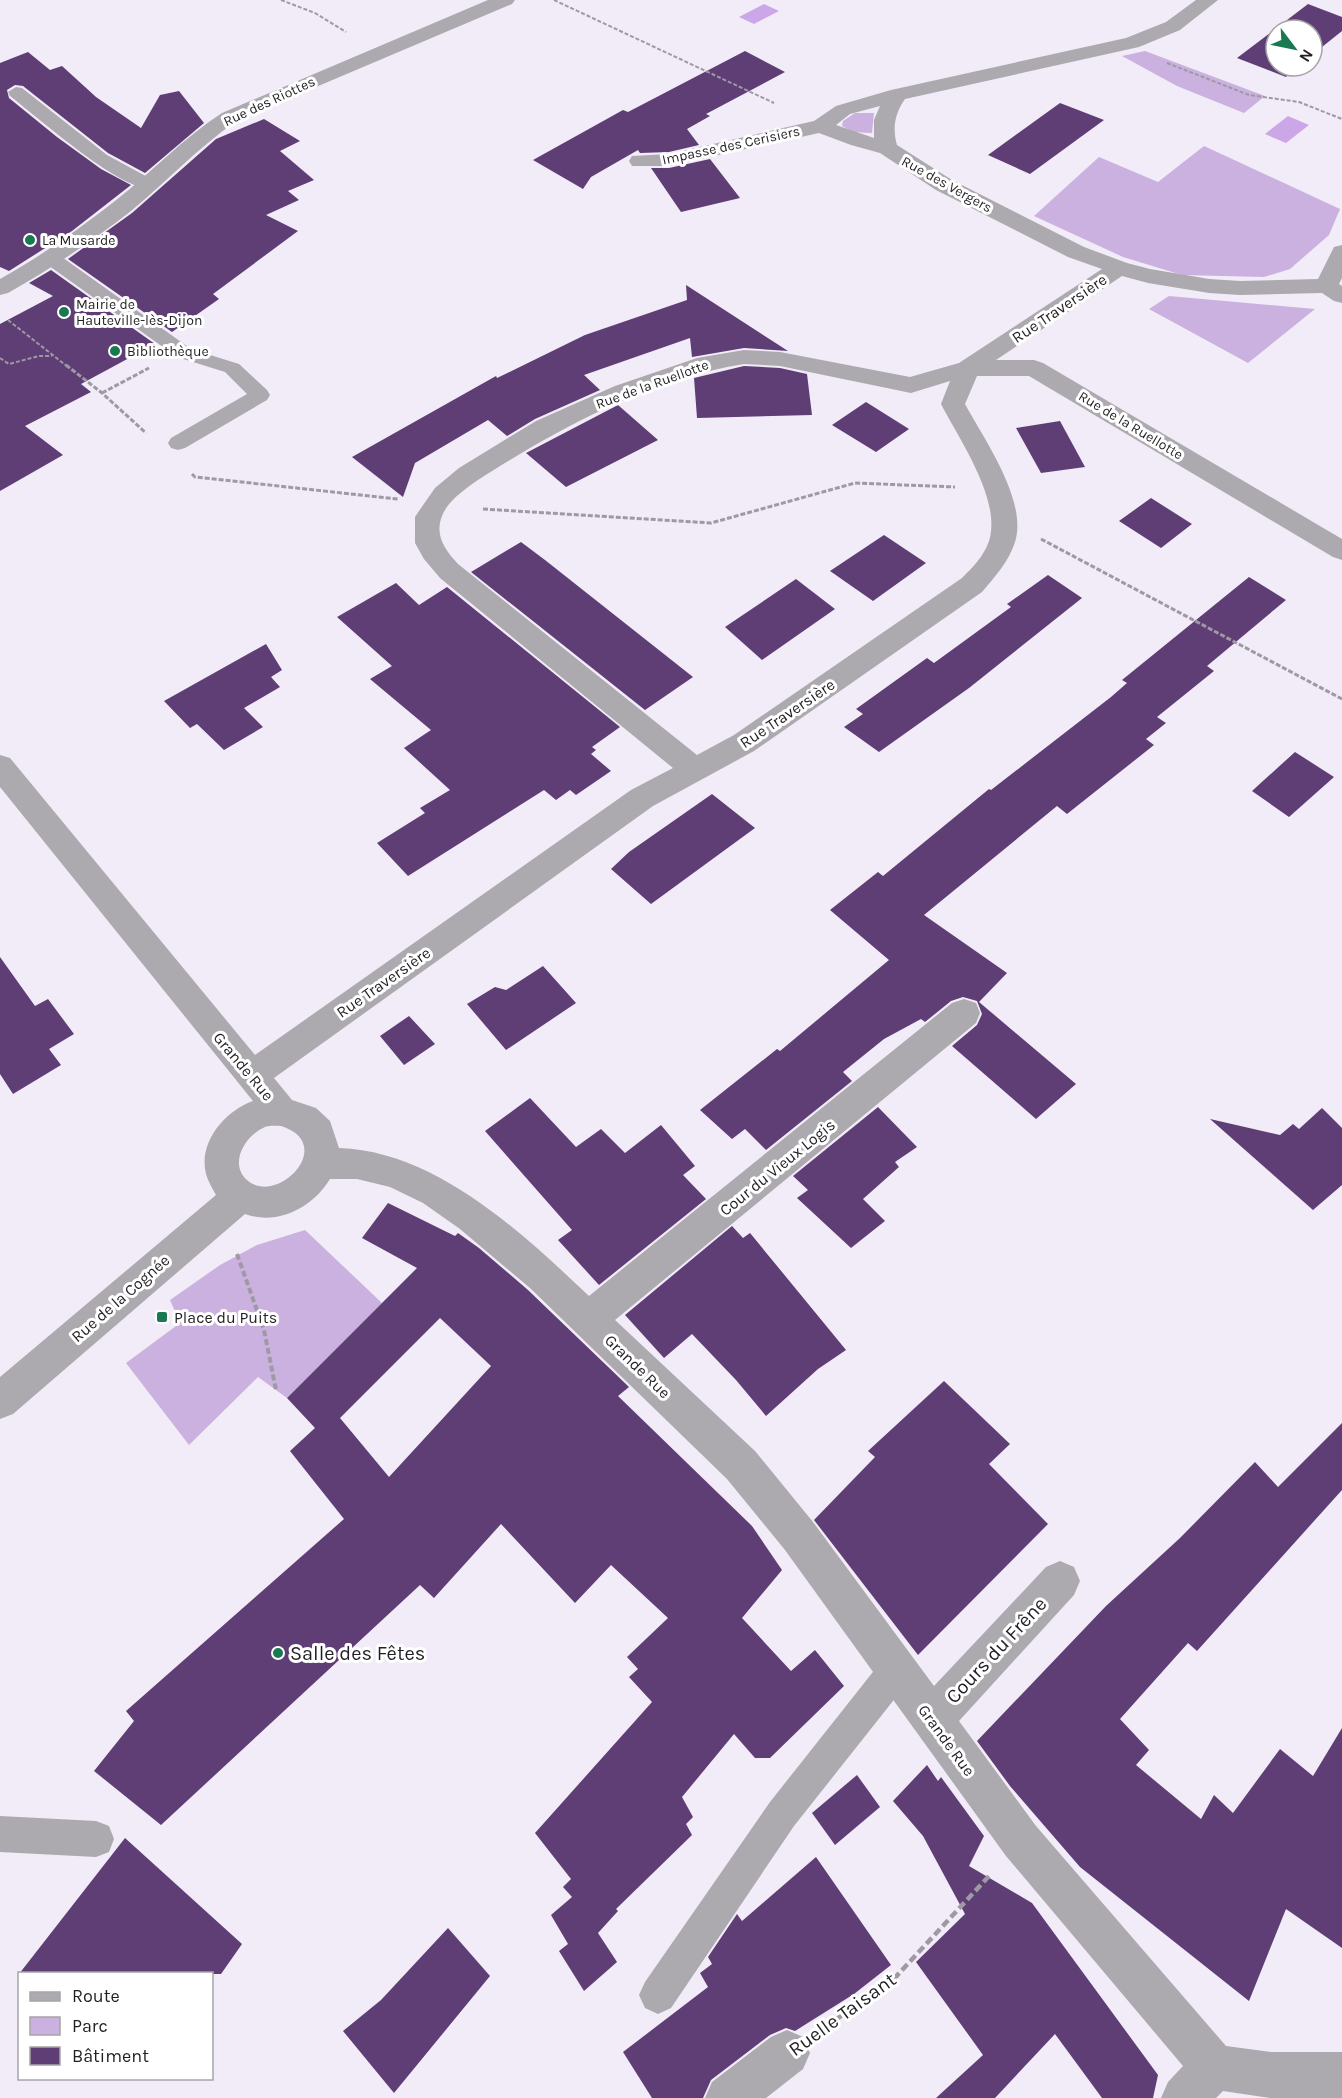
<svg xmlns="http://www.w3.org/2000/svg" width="1342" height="2098" font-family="Karla,sans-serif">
<rect width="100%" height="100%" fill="#f2ebf8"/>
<path fill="#cbb1df" d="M1145,51L1265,96L1244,113L1177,86L1122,56Z
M855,113H874L872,133L853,132L842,126L843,121Z
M1204,146L1340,209L1329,235L1290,269L1264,277L1182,275L1123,257L1034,216L1099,157L1158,182Z
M1169,296L1315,309L1248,363L1149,309Z
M305,1230L382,1303L287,1398L258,1377L189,1445L126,1363L180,1323L170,1300L220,1265L257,1245Z"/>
<path fill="#cca7e8" d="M764,4L779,11L754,24L739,17Z
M1288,116L1309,125L1286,143L1265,134Z"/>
<path fill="#5f3e76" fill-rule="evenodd" d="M1308,4L1342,17V31L1312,55V30H1276V66H1299L1286,77L1237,58Z
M745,51L785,72L706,114L710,116L687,129L699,145L669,152L640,153L638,150L591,177L583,189L533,160L623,110L628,112Z
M28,52L50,70L62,66L96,97L141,128L160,95L179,91L204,123L145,173L108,153L23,86L15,85L7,90L9,98L57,137L101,169L131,185L72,231L9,271L0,267V63Z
M1060,103L1104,120L1030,174L988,155Z
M264,119L300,141L280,151L314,180L288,191L299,200L266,215L298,231L213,294L219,299L172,332L68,259L132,213L216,139Z
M710,159L740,198L681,212L651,168H669Z
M51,270L155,344L81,384L91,392L25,426L63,455L0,491V324L53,296L29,283Z
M686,285L788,351L744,348L692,357L690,338L584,375L600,390L535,419L507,436L488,420L415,463L403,497L352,457L496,376L497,378L585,335L687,300Z
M744,366L780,368L807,374L812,415L697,418L694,378Z
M866,402L909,429L876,452L832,425Z
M618,405L658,440L566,487L526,453Z
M1060,421L1085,467L1041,473L1016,428Z
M1151,498L1192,524L1161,548L1119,521Z
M884,535L926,563L873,601L830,571Z
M521,542L545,560L693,677L645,710L471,572Z
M1048,575L1082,598L969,688L879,752L844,727L863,714L856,709L927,658L934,663L1011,607L1007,604Z
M1249,577L1286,600L1207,666L1214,671L1157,717L1166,723L1146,739L1154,745L1067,814L1057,806L924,915L1007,973L979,1002L1076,1084L1036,1119L952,1046L977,1025L982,1014L977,1001L963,997L951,1001L925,1022L921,1019L884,1039L843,1072L852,1081L766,1150L745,1129L732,1139L700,1110L777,1049L780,1051L889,960L830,910L878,872L883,876L989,789L991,790L1111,697L1127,683L1122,680Z
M796,579L835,609L762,660L725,627Z
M396,583L419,605L447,587L620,727L592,747L596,750L591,754L611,771L576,795L570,790L556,800L544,790L408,876L377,843L425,813L420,808L450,790L404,748L431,730L370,679L392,666L337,617Z
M266,644L282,670L271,677L280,687L244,708L263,727L224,750L197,724L190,728L164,701Z
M1295,752L1334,777L1289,817L1252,791Z
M712,794L755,828L651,904L611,869L629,852Z
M0,957L35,1006L48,999L74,1034L49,1049L61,1065L13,1094L0,1074Z
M543,966L576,1003L506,1050L467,1004L495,987L506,990Z
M409,1016L435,1044L404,1065L380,1036Z
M530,1098L576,1147L601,1129L625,1153L661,1125L695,1166L683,1175L706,1199L599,1285L558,1240L572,1230L485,1131Z
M878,1107L917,1147L895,1162L899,1167L863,1199L885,1221L851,1248L797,1198L808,1190L793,1176Z
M1322,1108L1342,1128V1185L1313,1210L1210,1119L1280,1135L1293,1124L1299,1129Z
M388,1203L455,1236L458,1233L479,1248L528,1290L629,1387L618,1396L752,1526L782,1570L742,1618L791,1671L815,1650L844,1686L770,1758H755L734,1734L682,1797L693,1817L686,1824L692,1835L616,1909L618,1911L598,1933L617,1962L584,1991L559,1951L568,1944L551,1915L572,1897L563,1887L571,1879L535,1833L652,1702L629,1677L638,1669L627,1657L668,1618L611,1565L575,1603L501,1524L434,1598L420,1585L161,1825L94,1771L134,1721L126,1711L344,1519L290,1451L315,1428L287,1398L417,1268L362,1238ZM440,1318L491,1366L389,1477L340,1418Z
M732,1226L743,1238L750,1233L846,1350L818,1369L766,1416L736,1380L692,1334L664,1358L625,1315Z
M944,1381L1010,1444L989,1464L1048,1524L918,1655L814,1520L875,1457L868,1451Z
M1342,1423V1490L1197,1651L1188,1643L1120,1719L1149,1750L1136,1765L1201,1819L1214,1795L1233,1813L1280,1749L1313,1776L1342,1728V1948L1286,1909L1249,2001L1080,1867L1010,1786L977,1741L1106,1606L1180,1538L1255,1462L1278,1487Z
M927,1765L938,1781L941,1777L984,1836L969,1866L1032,1903L1158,2075L1153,2098H1102L1055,2034L995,2098H936L983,2055L916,1962L965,1914L923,1836L893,1801Z
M857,1775L880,1807L835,1845L812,1813Z
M125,1838L242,1944L221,1974H19Z
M816,1857L891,1965L854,1994L795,2031L786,2028L770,2035L711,2080L703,2098H652L623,2052L708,1987L700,1973L712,1964L708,1957L737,1914L742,1921Z
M448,1928L490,1976L394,2093L343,2031L381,2000Z"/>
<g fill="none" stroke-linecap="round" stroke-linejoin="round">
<path stroke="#9e99a2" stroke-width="2" stroke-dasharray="4 2" stroke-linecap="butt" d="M281,0L315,13L346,32
M554,0L774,103
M1167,63L1249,95L1299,102L1342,119
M8,320L68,367
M0,358L9,364L39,356H52"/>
<path stroke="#9e99a2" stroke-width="3" stroke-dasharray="5 2" stroke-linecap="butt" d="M66,365L102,393L146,433
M102,393L149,368
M192,474L195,477L398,499
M483,509L711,523L855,483L955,487
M1041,539L1342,699"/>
<path stroke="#9e99a2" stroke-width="4" stroke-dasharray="6 3" stroke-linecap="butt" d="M237,1254L264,1330L276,1390"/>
<path stroke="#9e99a2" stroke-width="4.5" stroke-dasharray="8 4" stroke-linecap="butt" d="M825,2027L891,1982L990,1875"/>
<path fill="#aca9af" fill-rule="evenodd" d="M16,87L22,88L107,155L153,180L156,184L153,188C125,195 35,115 10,96L8,92Z
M52,253L59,255L191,349L239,364L267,390L270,395L267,400L185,448L178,450L171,448L168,443L171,438L247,394L225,372L177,357L45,263L43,259L45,255Z
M896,1653L908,1658L913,1670L908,1682L794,1826L671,2008L658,2014L645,2008L639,1995L645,1982L770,1802L884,1658Z
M0,1816L96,1821L109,1826L114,1839L109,1852L96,1857L0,1852Z"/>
<path fill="#aca9af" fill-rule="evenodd" d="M1196,0H1218L1180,30L1139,47L905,99C895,113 892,128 897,145L952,180L1084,247L1127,263L1150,269L1209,279L1240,281L1318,279L1334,247L1342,245V278L1339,284L1342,286V303L1334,301L1322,293L1240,295L1209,293L1148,283L1122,276L996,360H1034L1043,363L1342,539V560L1333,557L1029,376H977L965,404C984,439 1028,501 1015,542C1009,561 995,577 982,592L754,751L653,806L274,1078L292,1100L316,1108L330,1121L339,1148C436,1151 522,1233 589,1296L952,1003L964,999L976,1003L980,1013L976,1023L615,1320L755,1451L813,1522L934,1686L1046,1567L1060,1561L1074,1567L1080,1581L1074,1595L959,1721L1036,1826L1226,2046L1271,2052H1342V2098H1270L1223,2091L1216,2098H1161L1168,2082L1183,2066L1006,1856L785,1550L727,1479L530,1288L460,1229L423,1203L390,1187L357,1179H330C313,1207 278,1226 245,1214L13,1414L0,1419V1377L216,1195C212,1188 208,1181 206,1174C198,1142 225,1111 253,1101L0,787V755L10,758L255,1055L631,790L673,768L440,578L424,559L415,543V517L419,511L435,488L459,468L536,421L615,386L697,358L744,350L780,352L910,377L959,363L1102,269L1068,257L936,190L880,153L851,145L819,133L669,166H632L629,161L632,156L669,154L814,121L836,106L891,90L1126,38L1166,22ZM880,106L874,120V138L836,125L850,114ZM744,364L780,366L911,393L950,381L941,404C959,439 1002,500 989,541C984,556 973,567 962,578L734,735L697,755L458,564C446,551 434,536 442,516C449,496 483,477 500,466C575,420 657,378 744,364ZM281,1126C338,1144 277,1207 247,1180C229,1164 244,1137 263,1128C268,1125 275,1126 281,1126Z
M787,2030L803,2037L810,2053L803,2069L766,2098H705L712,2082L771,2037Z"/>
<path fill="#aca9af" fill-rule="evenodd" d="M488,0H515L512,4L236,121C197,149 167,181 131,211C91,242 52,268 8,293L0,295V279C41,256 78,230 115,201C152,172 182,139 222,113Z"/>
</g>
<g fill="#197a51" stroke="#fff" stroke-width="2">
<circle cx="30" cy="240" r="6"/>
<circle cx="64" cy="312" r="6"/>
<circle cx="115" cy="351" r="6"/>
<rect x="156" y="1311" width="12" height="12" rx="3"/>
<circle cx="278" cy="1653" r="6"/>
</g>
<g text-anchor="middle" stroke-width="6" stroke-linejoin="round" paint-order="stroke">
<g font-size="14" fill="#211f23" stroke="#fff">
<text transform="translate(269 101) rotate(-25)" y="5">Rue des Riottes</text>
<text transform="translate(731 145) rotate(-12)" y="5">Impasse des Cerisiers</text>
<text transform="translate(947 184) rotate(29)" y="5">Rue des Vergers</text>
<text transform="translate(652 384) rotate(-20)" y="5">Rue de la Ruellotte</text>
<text transform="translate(1131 425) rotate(31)" y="5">Rue de la Ruellotte</text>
</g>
<g font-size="14" fill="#211f23" stroke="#fff" text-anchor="start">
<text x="42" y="245">La Musarde</text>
<text x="76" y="309">Mairie de<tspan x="76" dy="16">Hauteville-lès-Dijon</tspan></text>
<text x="127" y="356">Bibliothèque</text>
</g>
<g font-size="16" fill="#211f23" stroke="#fff">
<text transform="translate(1059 308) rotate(-34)" y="6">Rue Traversière</text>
<text transform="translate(787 713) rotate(-34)" y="6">Rue Traversière</text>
<text transform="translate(383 982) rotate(-35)" y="6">Rue Traversière</text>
<text transform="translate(244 1066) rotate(50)" y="6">Grande Rue</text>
<text transform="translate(777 1167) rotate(-39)" y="6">Cour du Vieux Logis</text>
<text transform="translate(120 1298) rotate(-41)" y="6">Rue de la Cognée</text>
<text transform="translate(638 1366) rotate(44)" y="6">Grande Rue</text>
<text transform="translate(947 1740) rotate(54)" y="6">Grande Rue</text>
</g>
<g font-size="16" fill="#211f23" stroke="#fff" text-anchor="start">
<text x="174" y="1323">Place du Puits</text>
</g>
<g font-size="20" fill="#211f23" stroke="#fff">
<text transform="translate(996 1650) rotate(-47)" y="7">Cours du Frêne</text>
<text transform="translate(842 2014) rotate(-36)" y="7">Ruelle Taisant</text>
</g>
<g font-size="20" fill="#211f23" stroke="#fff" text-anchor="start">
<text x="290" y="1660">Salle des Fêtes</text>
</g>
</g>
<rect x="18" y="1972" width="195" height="108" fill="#ffffff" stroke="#a6a5a7" stroke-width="1.5"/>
<rect x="30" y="1992" width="30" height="9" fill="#aca9af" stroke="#a6a5a7" stroke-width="1.5"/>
<text x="72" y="2002" font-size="18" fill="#211f23">Route</text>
<rect x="30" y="2017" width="30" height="18" fill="#cbb1df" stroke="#a6a5a7" stroke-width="1.5"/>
<text x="72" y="2032" font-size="18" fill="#211f23">Parc</text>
<rect x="30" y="2047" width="30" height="18" fill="#5f3e76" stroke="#a6a5a7" stroke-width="1.5"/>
<text x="72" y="2062" font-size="18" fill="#211f23">Bâtiment</text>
<g transform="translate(1294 48) rotate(122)"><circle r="28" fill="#ffffff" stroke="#a6a5a7" stroke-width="1.5"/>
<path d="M0-4.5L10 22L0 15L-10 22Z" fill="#197a51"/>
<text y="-9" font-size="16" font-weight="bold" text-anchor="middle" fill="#211f23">N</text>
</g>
</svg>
